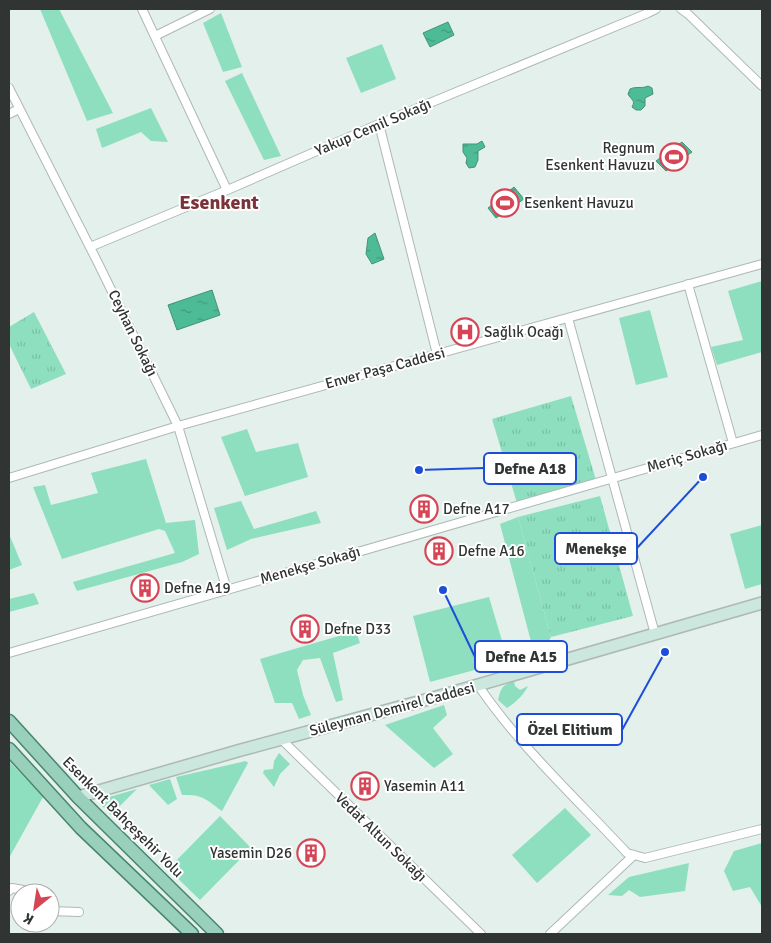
<svg xmlns="http://www.w3.org/2000/svg" width="771" height="943" font-family="Signika,sans-serif">
<defs>
<pattern id="park-tufts" width="24" height="20" patternUnits="userSpaceOnUse" patternTransform="scale(1.25)"><rect width="24" height="20" fill="#8ddfbf"/><path d="M3 7l-1-3M5 7V3M7 7l1-3M15 17l-1-3M17 17v-4M19 17l1-3" fill="none" stroke="#7ac0a5"/></pattern>
<pattern id="water-ripples" width="26" height="14" patternUnits="userSpaceOnUse" patternTransform="scale(1.25)"><rect width="26" height="14" fill="#4dbb96"/><path d="M2 4q2-2 4 0t4 0M15 11q2-2 4 0t4 0" fill="none" stroke="#40997b"/></pattern>
</defs>
<rect width="100%" height="100%" fill="#e4f0eb"/>
<path fill="#8ddfbf" d="M40,9H59L113,113L87,121Z
M221,13L242,67L223,72L203,23Z
M382,44L396,79L361,93L346,58Z
M242,73L281,156L264,160L225,81Z
M151,108L168,142L151,141L141,132L102,148L96,129Z
M762,281V352L717,365L711,347L743,340L728,291Z
M650,310L668,377L636,385L619,318Z
M247,429L256,452L298,443L308,477L245,496L221,437Z
M146,459L166,523L195,520L199,554L182,562L77,591L73,582L175,553L165,531L159,529L62,559L33,487L45,485L51,505L98,493L91,473Z
M241,501L254,529L316,511L321,523L251,539L227,550L214,508Z
M518,517L551,637L543,651L534,653L500,524Z
M762,525V584L745,589L730,534Z
M9,534L22,565L9,570Z
M34,593L39,604L9,612V599Z
M489,597L508,661L430,682L413,616Z
M356,631L360,643L333,653L343,700L336,702L320,658L303,660L297,670L303,695L311,715L299,719L292,703H275L260,659Z
M514,681L515,686L520,690L528,686C523,696 516,702 507,708L498,700C501,688 502,685 514,681Z
M444,705L447,715L433,728L453,754L434,768L385,725Z
M279,753L290,764L280,774L274,787L263,773L264,770L273,769L274,761Z
M9,761L43,797L9,858Z
M246,761L248,763L222,811C206,799 202,794 182,795L176,777Z
M170,779L177,799L168,805L149,785Z
M137,789L111,815L99,803L102,799Z
M565,808L591,835L537,883L512,855Z
M220,816L251,848L200,900L168,869Z
M762,843V907L750,887L733,891L724,871L734,851Z
M689,863L685,891L640,897L629,890L622,896L608,895L629,877Z"/>
<path fill="url(#park-tufts)" d="M34,312L66,374L31,389L9,344V327Z
M571,396L596,480L517,503L492,419Z
M600,496L633,616L551,637L518,517Z
M210,843L217,851L203,865L195,857Z"/>
<path fill="url(#water-ripples)" stroke="#449378" d="M448,22L454,35L430,47L423,33Z
M648,86L652,88L653,94L645,98V106L641,110H636L632,107C636,100 631,100 628,94L630,89C636,86 642,89 648,86Z
M482,141L485,147L478,151V160L475,167L469,168L466,163L467,158L463,152V144H477Z
M682,142L692,152L666,171L656,161Z
M514,187L524,199L496,218L488,208Z
M375,233L384,259L372,264L366,254L368,238Z
M212,290L220,315L177,330L168,305Z"/>
<g fill="none" stroke-linecap="round" stroke-linejoin="round">
<g stroke="#adb9b4" stroke-width="10">
<path id="street" d="M142,9L227,190
M681,9L688,14L762,86
M155,36L210,9
M9,88L97,261L178,426L227,590
M9,114L19,109
M379,124L437,354
M90,247L232,188L379,124L648,13L656,9
M688,284L733,443
M568,318L655,634
M9,478L178,426L762,264
M9,653L762,435
M478,685C520,747 576,798 627,853L645,858L762,829
M281,739L481,934
M9,891L12,888L23,890V893
M50,911L79,912
M550,934L634,855"/>
</g>
<g stroke="#adb9b4" stroke-width="14">
<path id="secondary" d="M78,797L241,750L440,696L762,603"/>
</g>
<g stroke="#48856f" stroke-width="15">
<path id="primary" d="M9,721L78,797L217,934
M9,749L81,828L192,934"/>
</g>
<use href="#street" stroke="#fff" stroke-width="8"/>
<use href="#secondary" stroke="#cce7de" stroke-width="11"/>
<use href="#primary" stroke="#99d0bc" stroke-width="12"/>
</g>
<defs>
<g id="stadium-ring" transform="scale(1.4375)"><circle r="9.5" fill="#fff" stroke="#d54556" stroke-width="1.5"/><path d="M0-5a6.5 5 0 1 0 0 10a6.5 5 0 1 0 0-10ZM-3.5-1.8h7v3.6h-7Z" fill="#d54556"/></g>
<g id="hospital-ring" transform="scale(1.4375)"><circle r="9.5" fill="#fff" stroke="#d54556" stroke-width="1.5"/><path d="M-5-5h3v3.5h4V-5h3V5h-3V1.5h-4V5h-3Z" fill="#d54556"/></g>
<g id="building-ring" transform="scale(1.4375)"><circle r="9.5" fill="#fff" stroke="#d54556" stroke-width="1.5"/><path d="M-4-6H4V6H1V3H-1V6H-4ZM-2.5-4.3h1.7v1.8h-1.7ZM.8-4.3h1.7v1.8H.8ZM-2.5-1h1.7V.8h-1.7ZM.8-1h1.7V.8H.8Z" fill="#d54556"/></g>
</defs>
<g fill-rule="evenodd">
<use href="#stadium-ring" x="674" y="157"/>
<use href="#stadium-ring" x="505" y="203"/>
<use href="#hospital-ring" x="465" y="332"/>
<use href="#building-ring" x="424" y="509"/>
<use href="#building-ring" x="439" y="551"/>
<use href="#building-ring" x="145" y="588"/>
<use href="#building-ring" x="305" y="629"/>
<use href="#building-ring" x="365" y="786"/>
<use href="#building-ring" x="311" y="853"/>
</g>
<g text-anchor="middle" stroke-width="4" stroke-linejoin="round" paint-order="stroke">
<g font-size="15" fill="#303533" stroke="#fff">
<text transform="translate(373 127) rotate(-23)" y="5">Yakup Cemil Sokağı</text>
<text transform="translate(133 333) rotate(64)" y="5">Ceyhan Sokağı</text>
<text transform="translate(385 368) rotate(-15)" y="5">Enver Paşa Caddesi</text>
<text transform="translate(687 456) rotate(-16)" y="5">Meriç Sokağı</text>
<text transform="translate(310 565) rotate(-16)" y="5">Menekşe Sokağı</text>
<text transform="translate(392 709) rotate(-15)" y="5">Süleyman Demirel Caddesi</text>
<text transform="translate(123 817) rotate(45)" y="5">Esenkent Bahçeşehir Yolu</text>
<text transform="translate(381 837) rotate(44)" y="5">Vedat Altun Sokağı</text>
</g>
<g font-size="15" fill="#303533" stroke="#fff" text-anchor="start">
<text x="655" y="153" text-anchor="end">Regnum<tspan x="655" dy="17">Esenkent Havuzu</tspan></text>
<text x="524" y="208">Esenkent Havuzu</text>
<text x="484" y="337">Sağlık Ocağı</text>
<text x="443" y="514">Defne A17</text>
<text x="458" y="556">Defne A16</text>
<text x="164" y="593">Defne A19</text>
<text x="324" y="634">Defne D33</text>
<text x="384" y="791">Yasemin A11</text>
<text x="292" y="858" text-anchor="end">Yasemin D26</text>
</g>
<g font-size="20" font-weight="bold" fill="#7b3339" stroke="#fff">
<text x="219" y="209">Esenkent</text>
</g>
</g>
<path fill="none" stroke="#1d4ed8" stroke-width="2" d="M419 470L484 468M703 477L637 548M443 590L475 657M665 652L622 730"/>
<g fill="#1d4ed8" stroke="#fff" stroke-width="2">
<circle cx="419" cy="470" r="5"/>
<circle cx="703" cy="477" r="5"/>
<circle cx="443" cy="590" r="5"/>
<circle cx="665" cy="652" r="5"/>
</g>
<g fill="#fff" stroke="#1d4ed8" stroke-width="2">
<rect x="484" y="453" width="92" height="31" rx="5"/>
<rect x="555" y="533" width="82" height="31" rx="5"/>
<rect x="475" y="641" width="92" height="31" rx="5"/>
<rect x="517" y="714" width="105" height="31" rx="5"/>
</g>
<g font-size="16" text-anchor="middle" font-weight="bold" fill="#303533">
<text x="530" y="474">Defne A18</text>
<text x="596" y="554">Menekşe</text>
<text x="521" y="662">Defne A15</text>
<text x="570" y="735">Özel Elitium</text>
</g>
<rect width="771" height="943" fill="none" stroke="#303533" stroke-width="20"/>
<g transform="translate(35 908) rotate(210)"><circle r="24" fill="#ffffff" stroke="#acaead"/>
<path d="M0-4L9 19L0 12L-9 19Z" fill="#d54556"/>
<text y="-8" font-size="14" font-weight="bold" text-anchor="middle" fill="#303533">K</text>
</g>
</svg>
